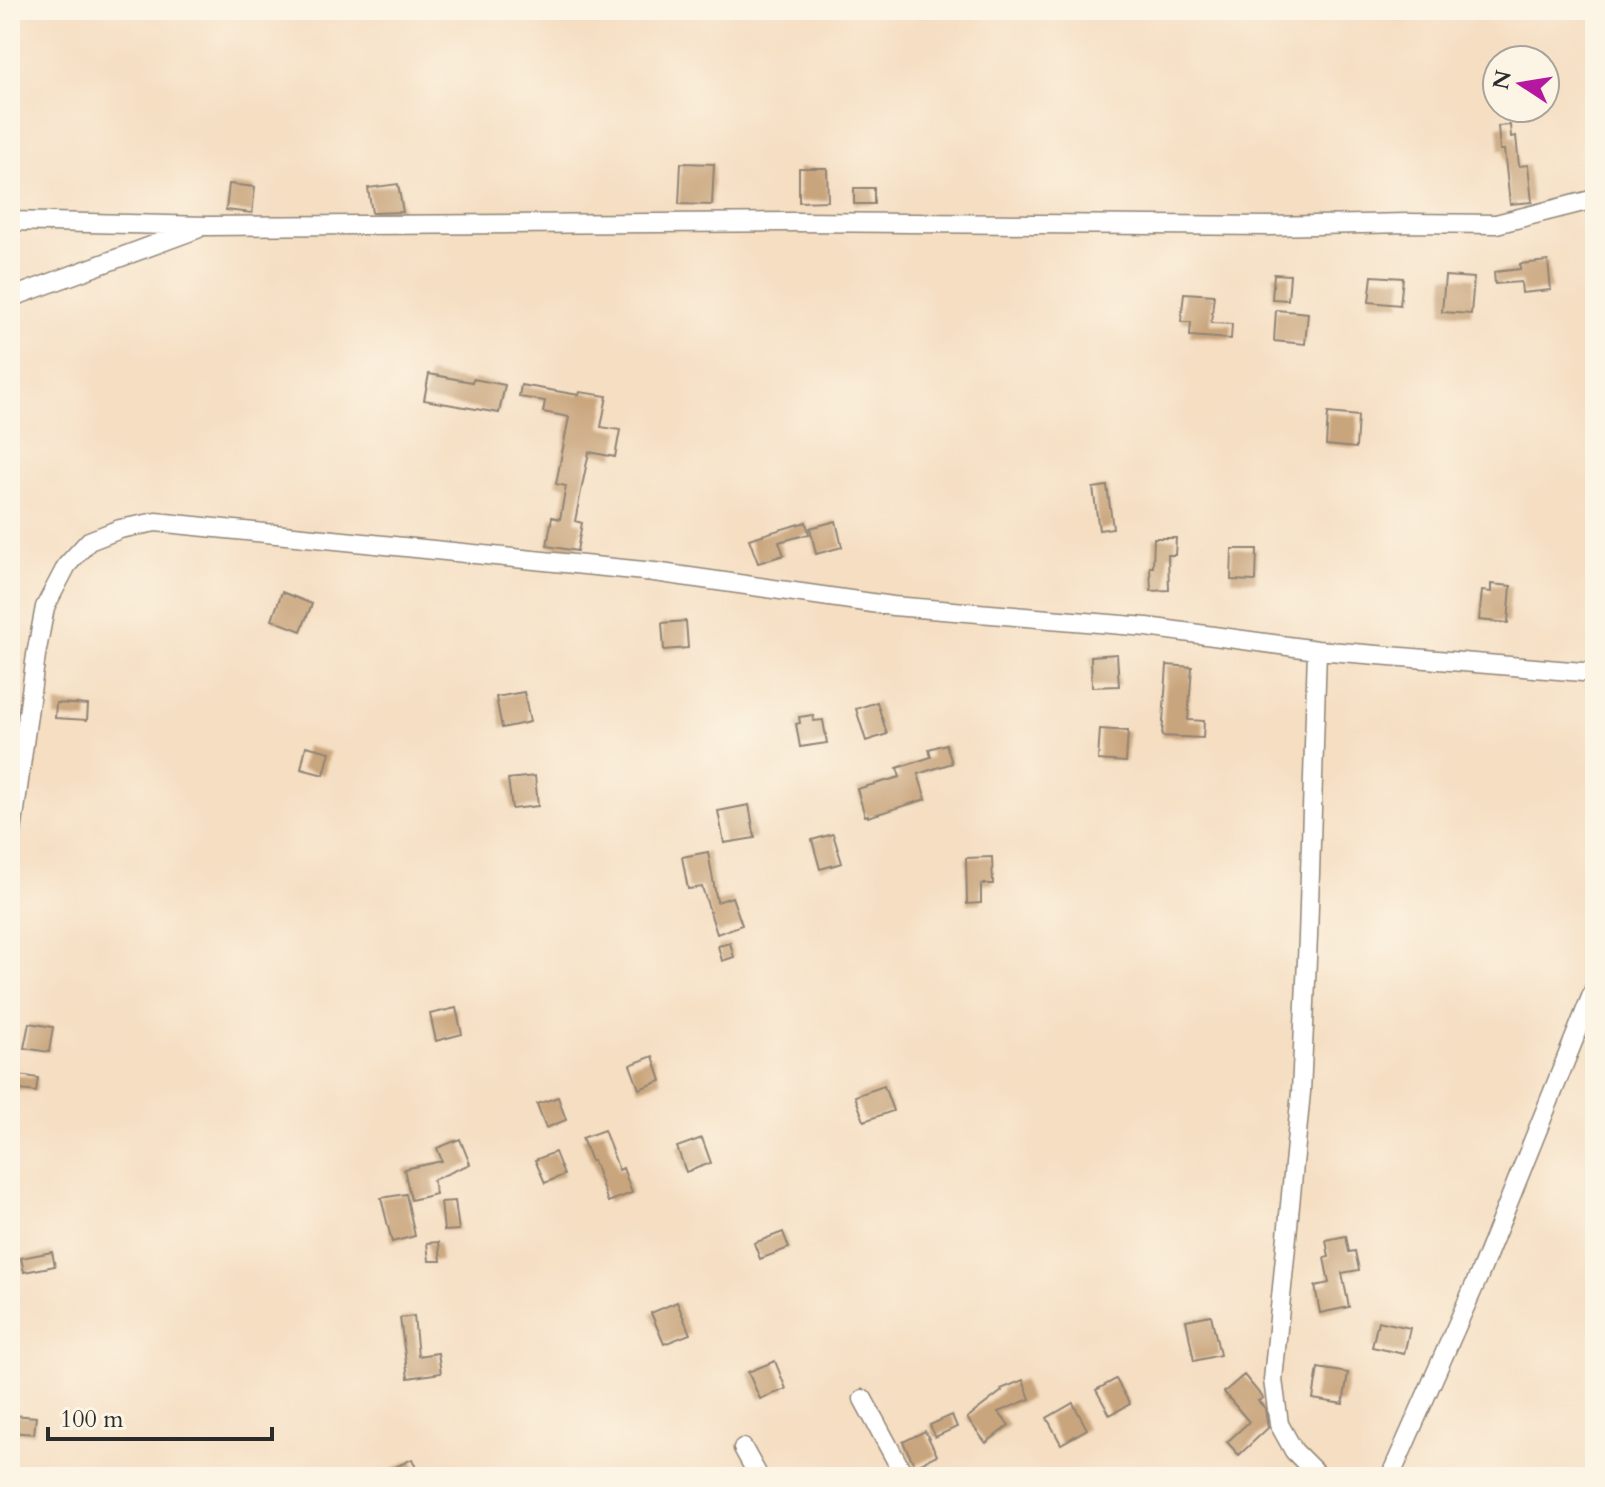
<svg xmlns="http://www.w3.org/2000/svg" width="1605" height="1487" font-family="Cardo,serif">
<rect width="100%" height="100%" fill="#fcf5e5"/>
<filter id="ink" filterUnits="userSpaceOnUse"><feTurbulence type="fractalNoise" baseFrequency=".0125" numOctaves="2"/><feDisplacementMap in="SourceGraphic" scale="16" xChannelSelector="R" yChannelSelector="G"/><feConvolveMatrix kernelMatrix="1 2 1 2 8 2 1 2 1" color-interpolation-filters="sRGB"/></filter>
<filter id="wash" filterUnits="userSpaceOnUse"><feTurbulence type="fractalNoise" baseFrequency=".006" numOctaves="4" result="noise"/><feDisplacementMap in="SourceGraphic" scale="32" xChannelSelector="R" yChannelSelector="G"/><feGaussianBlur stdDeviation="1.8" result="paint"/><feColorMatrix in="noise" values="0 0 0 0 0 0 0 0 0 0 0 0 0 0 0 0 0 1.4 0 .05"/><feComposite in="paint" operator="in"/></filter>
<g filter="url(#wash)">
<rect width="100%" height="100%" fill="#f5dec2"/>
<g id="blocks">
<path fill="#c9a57d" d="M1510,125L1511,137L1516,136L1519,166L1528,165L1532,202L1510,204L1504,150H1500L1498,126Z
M681,163L714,164L712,205L679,204Z
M799,168H827L828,201L799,202Z
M229,184L255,187L252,213L226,210Z
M398,184L403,212L372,213L368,188Z
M854,188H874V204H854Z
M1548,261L1551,290L1522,293L1521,282L1495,284L1494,272L1520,269V264Z
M1274,274L1290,275L1288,300L1272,299Z
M1372,276L1403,278L1400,305L1369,302Z
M1445,276L1474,278L1471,314L1442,312Z
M1184,293L1214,295L1211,323L1232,324L1231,339L1190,336L1191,322H1181Z
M1276,310L1308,313L1305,344L1274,341Z
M429,374L472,382L473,379L505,385L499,413L424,400Z
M521,385L579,395L580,392L607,396L601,427L620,430L615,457L589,452L575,521L582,523L577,551L547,546L552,517L560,519L566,486L556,484L569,417L543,412L545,401L519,397Z
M1328,413L1358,416L1356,448L1326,445Z
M1107,486L1113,528L1099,530L1093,488Z
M836,521L842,547L816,554L810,528Z
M806,522L809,534L779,542L784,555L758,563L749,539Z
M1154,538H1176L1175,555H1168L1169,590L1151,591L1150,567H1153Z
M1232,549H1257L1256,581L1231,580Z
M1491,584L1511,586L1508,623L1479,620L1482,591L1491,592Z
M282,592L312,604L301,631L272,620Z
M686,621L688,648L664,650L662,623Z
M1117,654L1119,686L1092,687L1091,656Z
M1167,665L1192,667L1188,720L1204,721L1203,738L1162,736Z
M524,692L530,722L502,728L496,697Z
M877,702L887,734L866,741L856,709Z
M56,703L88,705L87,720L55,718Z
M813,715L814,721L823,720L827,743L800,747L796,724L800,723L799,717Z
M1100,729L1128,731L1126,762L1098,760Z
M946,744L952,763L918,774L926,799L868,817V815L865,816L857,789L900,777L897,768L931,757L929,749Z
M306,746L330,752L324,775L301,769Z
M535,776L538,806L512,809L508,779Z
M749,805L755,838L724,843L718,811Z
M833,834L842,863L820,869L812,840Z
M708,852L717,902L732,897L742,925L717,934L702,887L688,889L682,857Z
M992,857L993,884H981V903L967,904L966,858Z
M730,943L734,957L722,961L718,946Z
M456,1008L462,1034L436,1041L430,1014Z
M29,1023L53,1027L49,1052L24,1048Z
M653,1056L661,1081L639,1089L630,1065Z
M14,1074L38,1078L36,1092L12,1089Z
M884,1086L893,1111L864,1121L855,1096Z
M558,1097L566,1120L546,1128L537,1104Z
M604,1130L619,1170L623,1168L632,1193L608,1202L593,1160L591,1161L582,1138Z
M702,1138L711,1163L686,1172L677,1147Z
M460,1139L470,1164L433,1180L436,1194L411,1200L404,1169L442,1161L437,1148Z
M555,1152L564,1175L545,1183L535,1160Z
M406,1194L415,1236L392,1242L381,1198Z
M455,1201L459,1230L444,1231L441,1202Z
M783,1232L789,1248L760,1259L754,1243Z
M1346,1236L1349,1252L1355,1251L1359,1270L1342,1273L1349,1307L1320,1313L1315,1286L1329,1283L1324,1258L1329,1257L1326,1240Z
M439,1242L441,1261H429L427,1243Z
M52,1252L55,1266L24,1272L21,1258Z
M677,1302L690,1334L664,1344L651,1313Z
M1211,1315L1220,1355L1194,1361L1186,1320Z
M414,1316L418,1356L438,1353L441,1373L408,1378L400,1318Z
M1378,1321L1410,1328L1404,1354L1372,1347Z
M775,1361L786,1389L760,1399L748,1372Z
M1318,1368L1348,1373L1343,1404L1313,1399Z
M1244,1375L1263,1398L1258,1401L1265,1408L1268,1428L1239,1455L1227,1442L1249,1422L1224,1392Z
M1116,1379L1130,1404L1110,1415L1096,1390Z
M1023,1380L1030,1399L998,1412L1009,1425L986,1443L967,1418L1002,1391L1001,1389Z
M1073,1403L1087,1429L1061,1444L1047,1418Z
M13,1415L36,1417L34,1434L11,1432Z
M952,1415L957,1427L935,1437L930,1425Z
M925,1431L937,1455L915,1466L903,1442Z
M412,1459L420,1477H375Z"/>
</g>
</g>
<g filter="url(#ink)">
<use href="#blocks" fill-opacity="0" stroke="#908476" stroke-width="2"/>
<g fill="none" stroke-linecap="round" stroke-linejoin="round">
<g stroke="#908476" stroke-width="21">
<path id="street" d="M10,221L207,226L796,222L1269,226L1408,223L1496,224L1595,199
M10,298L197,229
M1317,650L1308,937L1301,1092L1273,1380L1279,1424L1294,1451L1320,1477
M10,847L36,655L45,607L67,565L89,541L120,529L156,522L654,572L893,606L1147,627L1317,650L1595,673
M863,1399L905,1477
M743,1448L759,1477
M1390,1477L1480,1273L1595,987"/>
</g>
<use href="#street" stroke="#fff" stroke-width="18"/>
</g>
</g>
<rect width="1605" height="1487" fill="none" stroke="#fcf5e5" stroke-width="40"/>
<g transform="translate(1521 84) rotate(282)"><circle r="38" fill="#fcf5e5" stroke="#a8a49b" stroke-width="2"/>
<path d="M0-6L14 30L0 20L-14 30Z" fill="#b5179e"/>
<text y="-12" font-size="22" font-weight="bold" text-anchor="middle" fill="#2b2b2b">N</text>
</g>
<path d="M48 1427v12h224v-12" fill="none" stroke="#2b2b2b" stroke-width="4"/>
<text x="60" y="1427" font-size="24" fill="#2b2b2b" stroke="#fcf5e5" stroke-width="6" paint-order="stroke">100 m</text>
</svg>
